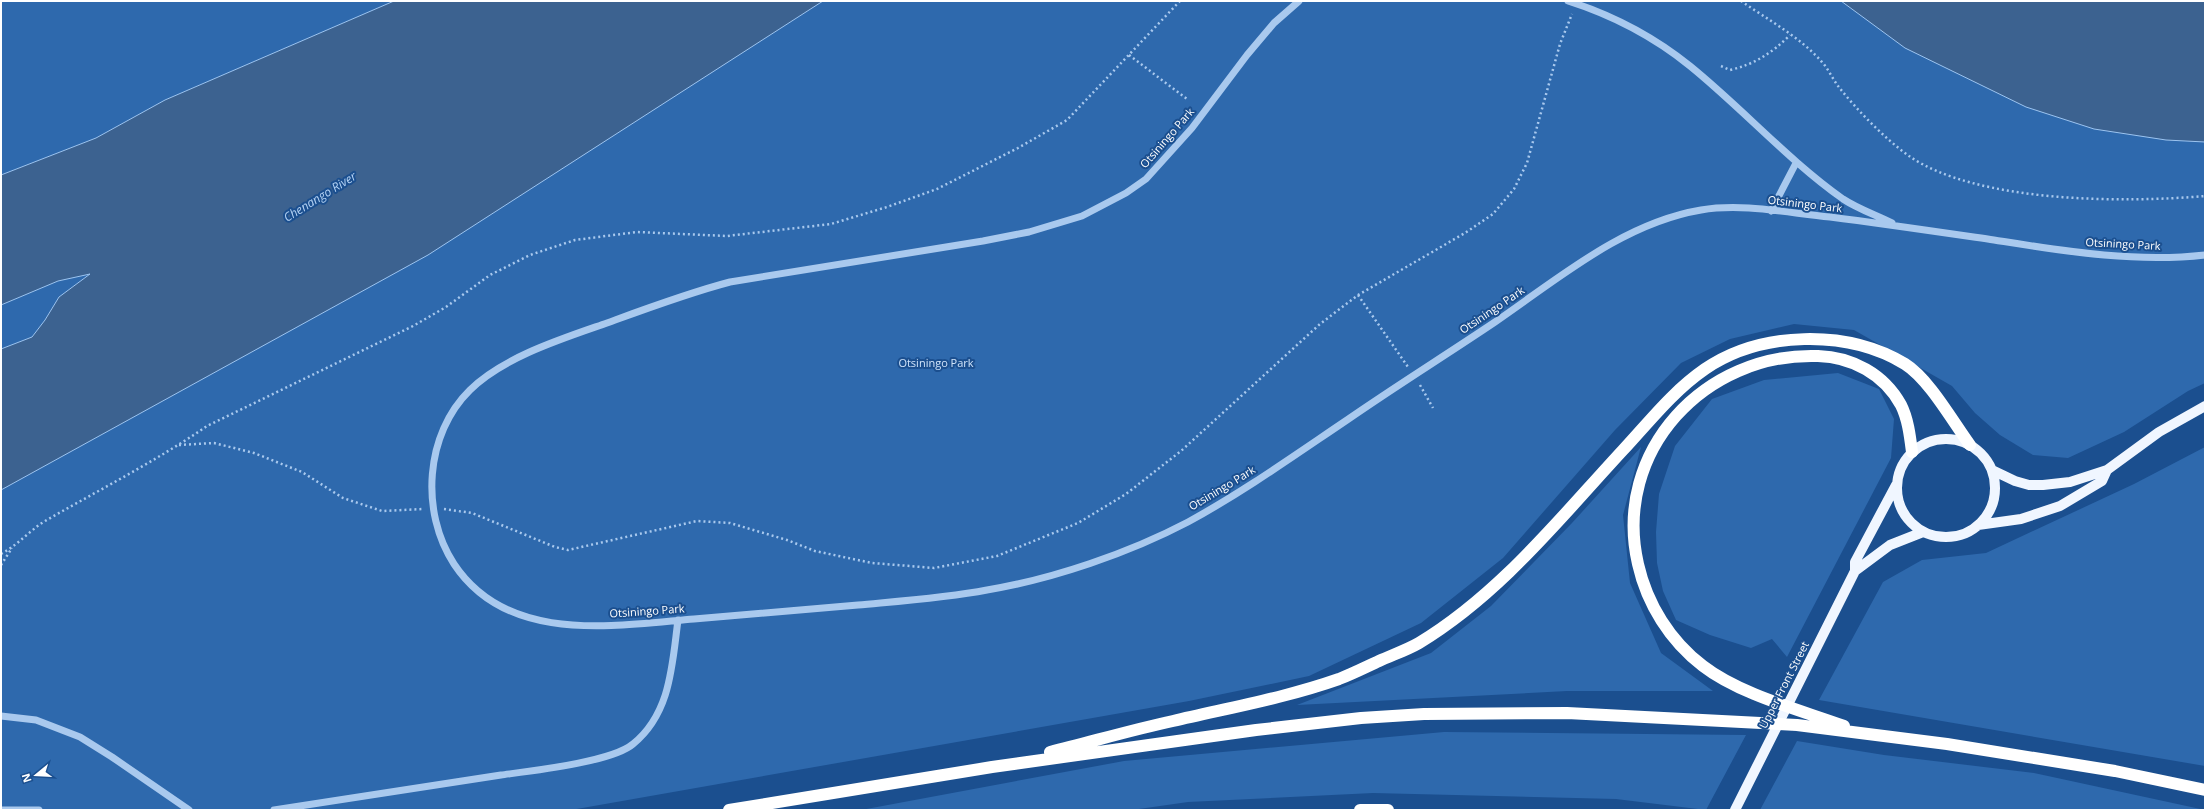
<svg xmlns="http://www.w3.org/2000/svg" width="2206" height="811" font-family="'Open Sans',sans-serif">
<rect width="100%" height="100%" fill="#1b4f8f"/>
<path fill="#2e69ad" d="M1,1H394L165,100L96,138L1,175Z
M823,1H2205V383L2188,391L2124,432L2068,458L2033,455L2000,435L1975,413L1952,386L1854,330L1794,324L1730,339L1681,363L1615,430L1503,558L1421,623L1309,676L1189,701L571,810H1V487L751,47Z
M91,273L59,297L45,320L32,337L1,349V305L58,281Z
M1838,373L1879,389L1894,419L1891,458L1787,657L1772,639L1751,648L1710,635L1676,620L1663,591L1657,563L1656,532L1659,494L1675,446L1712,399L1764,380Z
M1641,447L1623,515L1630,583L1661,653L1713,691H1567L1297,705L1431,653L1491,606L1572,523Z
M2205,447V766L1819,700L1883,582L1922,560L1986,553L2134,484Z
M1444,732L1746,735L1706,810L1616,799L1373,793L1188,802L1132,810H861L1124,761Z
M1797,741L1884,755L2034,773L2205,810H1760Z"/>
<path fill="#3c6290" stroke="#9cc4f0" d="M394,1H823L428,255L1,490V349L32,337L45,320L59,297L90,274L58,281L1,305V175L96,138L165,100Z
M1841,1H2205V142L2166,140L2094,129L2026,107L1905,48Z"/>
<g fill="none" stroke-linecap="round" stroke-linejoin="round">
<path stroke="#a9c9ee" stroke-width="2.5" stroke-dasharray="2 3" stroke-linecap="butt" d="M1741,1C1767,19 1801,38 1821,61C1828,68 1832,78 1838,86C1857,110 1884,138 1909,156C1977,203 2124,203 2205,196
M1129,55L1187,99
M1721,66L1730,70C1755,64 1772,53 1790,35
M1358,295L1408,367
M1420,385L1433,408
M179,445L214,443L254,453L302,472L343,498L382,511L423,509
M444,509L472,513L555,547L568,550L697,521L730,523L787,540L815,551L872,563L934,568L997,556L1078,523L1126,494L1181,451L1320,324L1358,295L1465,233L1493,214L1514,189L1527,163L1560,44L1572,14
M1,554C18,545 29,531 45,521C99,490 156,461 207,426L413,326L446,307L490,275L530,255L575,240L637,232L727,236L831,224L887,207L937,189L1018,148L1067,120L1180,1
M1,565L12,548"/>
<path stroke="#a9c9ee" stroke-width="7" d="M1299,1L1274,23L1247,55L1192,128L1146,179L1126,193L1082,216L1029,232L983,241L730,282C688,293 648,308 607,323C564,338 503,357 470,390C425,434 420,512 454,564C507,644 611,626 694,619C748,614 803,610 858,605C901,601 945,598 987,590C1053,579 1129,553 1188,522C1243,492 1295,455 1347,420C1396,386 1446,355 1495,322C1558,279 1623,223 1701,210C1743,203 1788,213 1830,217C1885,224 1939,232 1994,240C2064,251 2134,263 2205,255
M1568,1C1612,15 1654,37 1690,66C1743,109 1788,160 1843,199C1858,209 1876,215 1892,223
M1771,211L1796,163
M1,716L36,720L80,737L112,757L189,810
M1,810H39
M274,810C350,798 426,787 501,775C531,771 612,762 633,744C671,713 672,665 678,620"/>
<path stroke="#f0f6ff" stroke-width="10" d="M1897 488a49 49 0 1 1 98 0a49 49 0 1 1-98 0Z
M1992,470L2015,481L2029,485H2043L2070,482L2107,470L2159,432L2205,406
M1978,525L2021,519L2060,506L2102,481L2107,470
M1855,571V562L1896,485
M1735,810L1855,571L1890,545L1923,532"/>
<path stroke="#fff" stroke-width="12" d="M1844,726C1800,710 1739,694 1703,666C1670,641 1647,604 1638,564C1612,451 1705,352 1818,356C1852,357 1884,374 1901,405C1908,419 1910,436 1912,452
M1050,752C1091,742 1131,730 1173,721C1228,708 1285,698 1339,679C1352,674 1366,667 1379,661C1392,655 1407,650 1419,643C1500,594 1560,518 1623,450C1649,422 1673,391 1705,369C1761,331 1847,329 1905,364C1929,379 1953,422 1970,445
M729,810L992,767L1256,730L1361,718L1424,714L1567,713L1797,725L1947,744L2115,771L2205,790
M1360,810H1388"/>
</g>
<g text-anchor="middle" stroke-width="4" stroke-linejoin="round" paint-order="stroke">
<g font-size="11" fill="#fff" stroke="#1b4f8f">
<text transform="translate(1167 138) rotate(-49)" y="4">Otsiningo Park</text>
<text transform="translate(1805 204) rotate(7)" y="4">Otsiningo Park</text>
<text transform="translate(2123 244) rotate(3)" y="4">Otsiningo Park</text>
<text transform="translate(1492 310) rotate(-34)" y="4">Otsiningo Park</text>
<text transform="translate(1222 488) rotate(-31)" y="4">Otsiningo Park</text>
<text transform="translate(647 611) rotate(-4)" y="4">Otsiningo Park</text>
<text transform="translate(1784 685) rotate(-63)" y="4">Upper Front Street</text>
</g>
<g font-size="11" fill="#cfe3fa" stroke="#1b4f8f">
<text x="936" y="367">Otsiningo Park</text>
</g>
<g font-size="12" font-style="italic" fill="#b5d3f5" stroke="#1b4f8f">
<text transform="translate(320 197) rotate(-32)" y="4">Chenango River</text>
</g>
</g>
<rect width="2206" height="811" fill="none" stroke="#ffffff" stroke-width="4"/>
<g transform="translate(36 775) rotate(252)" stroke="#1b4f8f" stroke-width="3" paint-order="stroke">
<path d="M0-3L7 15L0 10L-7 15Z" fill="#ffffff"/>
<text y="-6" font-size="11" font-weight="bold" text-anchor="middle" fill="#ffffff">N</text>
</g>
</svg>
